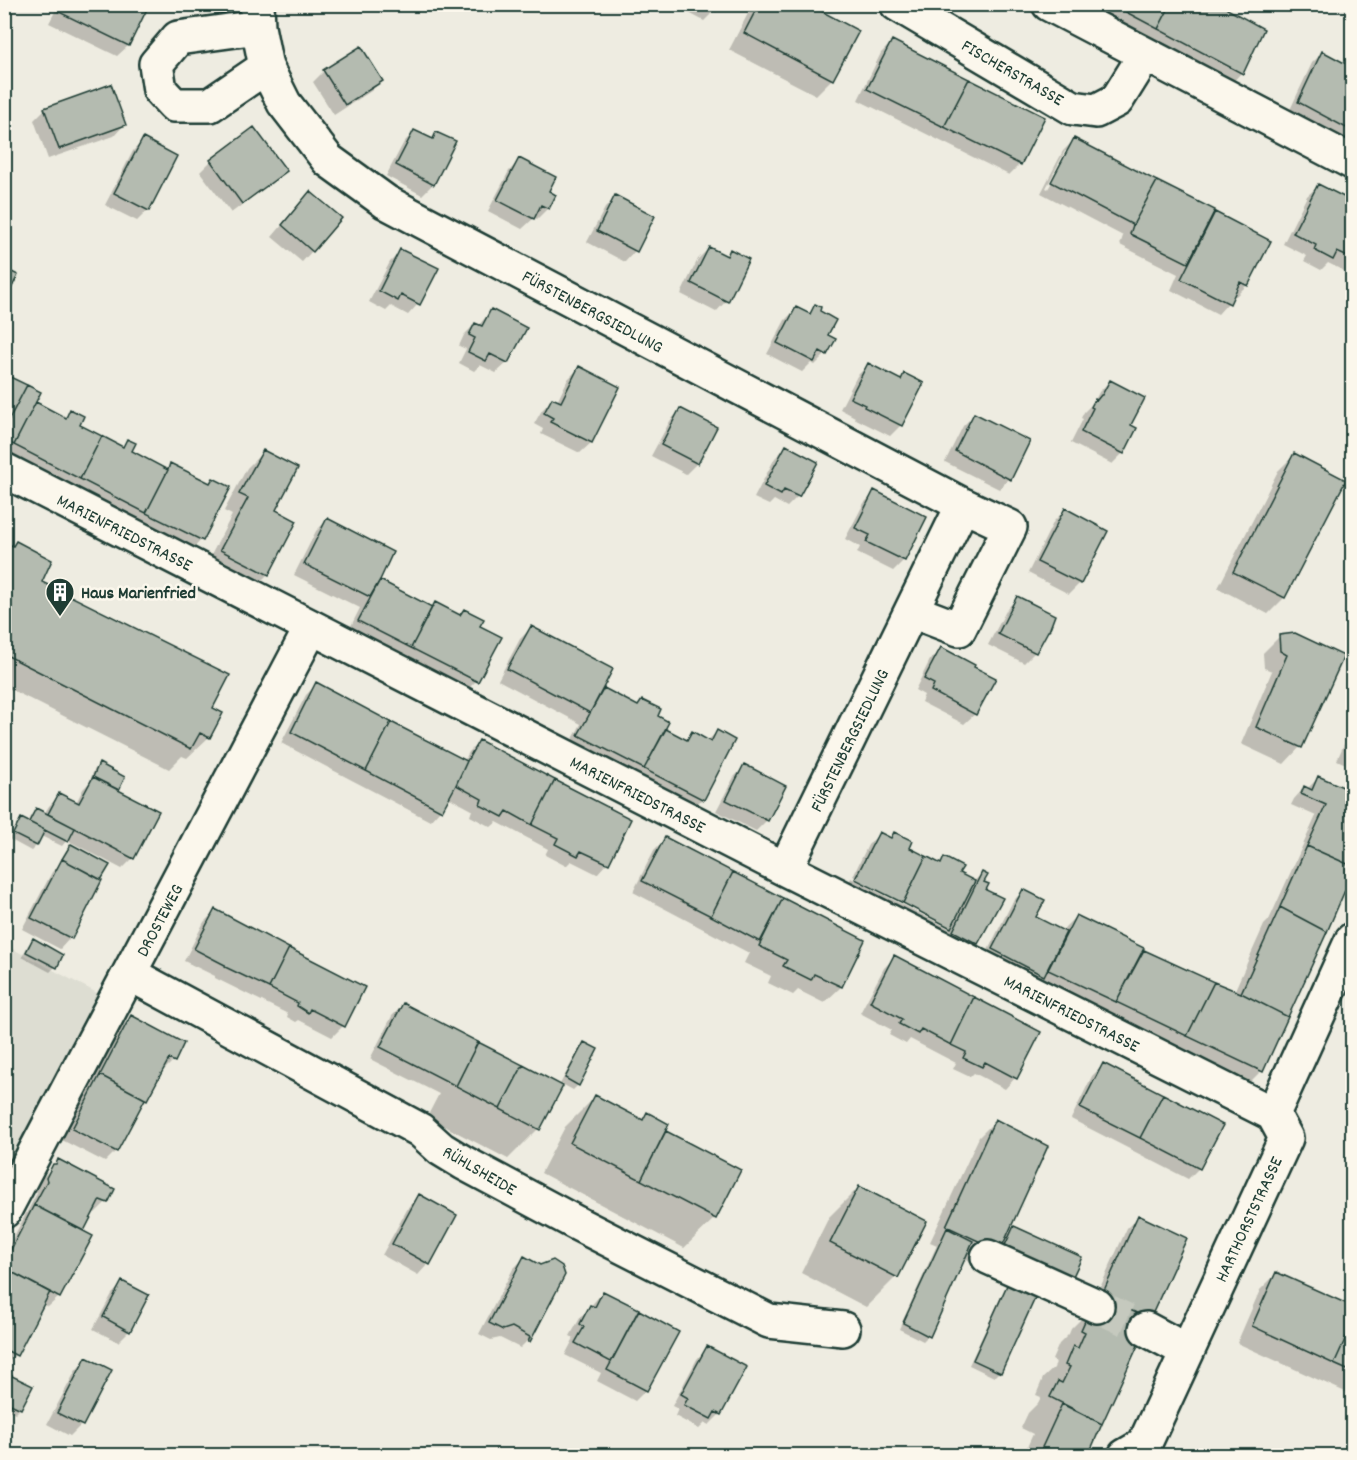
<svg xmlns="http://www.w3.org/2000/svg" width="1357" height="1460" font-family="Dekko,sans-serif">
<rect width="100%" height="100%" fill="#eeece1"/>
<filter id="ink" filterUnits="userSpaceOnUse"><feTurbulence type="fractalNoise" baseFrequency=".0167" numOctaves="2"/><feDisplacementMap in="SourceGraphic" scale="12" xChannelSelector="R" yChannelSelector="G"/><feConvolveMatrix kernelMatrix="1 2 1 2 8 2 1 2 1" color-interpolation-filters="sRGB"/></filter>
<g filter="url(#ink)">
<path fill="#ddddd2" d="M5,945L101,995L5,1172Z"/>
<path fill="#0003" fill-rule="evenodd" d="M59,4H135L145,10L128,46L117,56L49,23Z
M672,4H718L715,10L704,21Z
M753,4H805L819,12L832,79L816,95L729,50Z
M1079,4H1228L1225,10L1241,73L1231,84Z
M892,42L1020,164L1009,175L858,100L881,53Z
M1323,52L1352,69V156L1288,114L1312,63Z
M324,71L382,81L371,91L334,115L313,82Z
M45,109L124,125L114,136L48,159L34,120Z
M415,131L431,139L437,134L433,184L422,195L386,176L404,142Z
M143,140L148,210L137,221L105,205L133,151Z
M1074,140L1269,242L1247,285L1236,296L1233,295L1228,303L1218,314L1171,290L1178,274L1120,245L1123,236L1041,193L1063,151ZM1065,151H1069L1048,189L1046,188Z
M520,160L547,192L548,208L537,219L533,217V219L522,229L488,211L509,171Z
M211,161L285,170L274,181L231,213L200,172Z
M1318,186L1352,203V275L1328,263L1321,270L1304,261L1307,256L1283,244L1307,196Z
M616,197L635,251L625,262L587,242L605,208Z
M300,204L312,251L302,262L272,237Z
M709,248L725,256L730,251L726,301L716,312L681,294L698,259Z
M401,251L418,304L408,315L391,306L386,311L369,302L390,262Z
M1352,276V286L1348,284Z
M816,306L826,336V354L815,365L811,363L802,372L767,354L785,320L796,309L807,315Z
M491,311L507,363L496,373L480,365L474,371L459,363L466,349L459,346L464,335L475,324L478,326Z
M868,365L899,381L905,375L901,425L890,436L854,418L855,417L840,409L857,376Z
M579,368L618,388L591,443L580,453L541,434L543,429L534,424L542,410L552,400L557,402L568,379Z
M4,376L34,403L64,418L71,411L78,425L121,447L128,441L130,452L165,470L170,465L209,484L228,487L201,540L191,551L4,455L7,449L4,447Z
M1110,381L1129,426L1123,453L1112,464L1071,443L1083,419L1081,418L1084,412L1094,402L1099,392Z
M680,410L697,463L686,474L651,456L670,421Z
M974,415L1009,479L999,489L945,462L963,426Z
M786,447L798,496L787,507L774,500L769,505L754,498L775,458Z
M263,452L274,511L295,522L268,574L251,591L205,567L232,515L224,511L247,468Z
M1294,455L1284,598L1268,614L1218,588L1278,471Z
M875,492L904,560L893,571L857,553L860,547L845,539L864,503Z
M1065,510L1106,531L1080,583L1069,594L1028,573L1054,521Z
M327,520L378,580L432,608L436,604L458,616L464,610L478,626L500,638L476,681L465,692L348,632L360,608L294,575L316,531Z
M4,544L40,582L211,708L209,737L187,758L182,756L169,769L4,686Z
M1017,598L1044,634L1035,652L1024,663L988,645L1007,609Z
M531,628L602,688L656,716L664,729L685,740L692,733L707,741L717,732L733,740L702,799L691,810L569,746L581,724L498,680L520,639Z
M1279,637L1342,656L1300,747L1284,764L1241,744L1272,671L1264,668L1263,653Z
M941,649L975,714L964,724L921,702L924,695L915,690L930,660Z
M317,684L464,761L469,752L479,742L629,820L607,863L597,874L571,861L566,866L545,855L548,849L497,822L491,827L470,816L472,810L448,797L440,810L430,821L281,743L306,695Z
M1352,726V767L1337,760Z
M99,765L118,789L116,790L133,858L122,869L67,840L62,846L41,836L36,846L31,851L9,839L16,825L21,820L27,823L31,815L36,810L44,814L49,806L60,795L76,803L83,789L89,783L94,770Z
M745,766L784,786L767,820L756,831L716,811L734,777Z
M1319,777L1352,793V871L1261,1071L1245,1087L1172,1053L1175,1046L1037,980L983,960L1013,901L1024,890L1034,918L1062,932L1065,927L1076,916L1142,951L1234,992L1264,925L1269,920L1316,816L1291,805L1294,799L1304,788H1308Z
M894,833L908,849L939,864L944,859L957,874L973,882L982,874L977,943L966,954L943,942L949,928L939,938L845,890L851,878L948,928V925L853,876L868,845L879,834L889,839Z
M665,839L863,941L841,987L824,1003L798,990L793,995L768,983L771,976L744,963L749,953L633,892L654,850Z
M71,846L70,938L60,949L22,929L52,872L58,866L66,851Z
M215,911L343,1026L332,1037L299,1020L296,1022L287,1017L288,1014L215,978V976L184,961L204,922Z
M33,940L55,967L50,972L22,957L28,945Z
M895,957L1015,1078L1005,1089L974,1073L970,1077L953,1069L956,1063L910,1039L906,1044L889,1035L892,1030L860,1013L884,968Z
M403,1005L559,1086L579,1049L584,1044L578,1085L573,1090L562,1084L538,1129L508,1159L427,1117L439,1094L370,1059L392,1016Z
M131,1017L173,1061L163,1071H161L146,1099L141,1104L116,1151L105,1162L62,1140L120,1028Z
M1103,1065L1199,1168L1188,1179L1071,1119L1092,1076Z
M595,1097L641,1120L647,1114L664,1132L739,1171L715,1218L684,1248L541,1173L565,1127Z
M995,1121L1005,1237L1014,1228L1080,1258L982,1266L964,1258L928,1336L923,1341L899,1329L937,1245L930,1242L979,1137Z
M59,1161L106,1202L95,1213L92,1211L82,1232L59,1297L48,1307L42,1304L15,1355L5,1366L4,1255L37,1193L36,1190L43,1177Z
M859,1187L925,1222L896,1277L866,1307L801,1273L829,1217Z
M420,1195L428,1264L418,1275L382,1255L409,1206Z
M1138,1217L1185,1238L1086,1456H1023L1033,1434L1021,1428L1028,1413L1038,1403L1041,1397L1036,1395L1043,1378L1054,1368L1056,1362L1052,1360L1059,1344L1069,1334L1071,1329L1090,1310L1127,1228Z
M524,1258L540,1267L531,1337L520,1348L500,1338L491,1340L479,1334L513,1269Z
M1277,1273L1352,1308V1395L1237,1343L1260,1290Z
M123,1283L129,1331L118,1342L93,1329L112,1294Z
M1009,1285L999,1372L994,1377L969,1365L1004,1290Z
M603,1292L677,1333L646,1390L635,1401L597,1381L601,1373L565,1355L574,1338L570,1336L580,1318Z
M707,1348L745,1368L720,1414L709,1425L705,1423L699,1429L675,1416L678,1409L672,1406L697,1359Z
M87,1359L81,1425L70,1436L47,1424L76,1370Z
M11,1376L20,1408L15,1413L4,1408V1383Z"/>
<path fill="#b4bbb0" stroke="#1f3d34" stroke-width="1.5" d="M63,4H138L147,9L129,46L59,12Z
M703,4H719L716,11Z
M759,4H817L823,8L821,11L859,31L833,80L744,33Z
M1111,4H1171L1158,29Z
M1171,4H1229L1227,9L1264,29L1243,74L1158,29Z
M892,40L969,79L944,127L867,89Z
M361,46L383,81L345,105L323,70Z
M1322,51L1352,67V131L1298,102Z
M969,79L1045,117L1021,165L944,127Z
M111,84L126,125L59,149L44,108Z
M254,127L287,171L242,204L210,160Z
M414,130L433,139L436,132L456,141L434,185L396,165Z
M143,138L177,156L149,211L114,193Z
M1074,138L1157,181L1133,225L1051,182Z
M519,158L556,177L549,191L556,195L549,209L541,205L534,219L497,200Z
M1157,181L1215,210L1188,263L1130,234L1133,225Z
M1318,184L1352,201V254L1350,258L1337,252L1333,260L1314,250L1316,245L1293,233Z
M310,191L342,218L313,252L282,225Z
M615,195L655,216L637,252L597,231Z
M1215,212L1271,241L1248,286L1240,282L1230,304L1181,279Z
M709,247L727,256L730,249L749,259L728,302L691,283Z
M400,249L439,268L420,305L401,295L398,301L379,291Z
M4,268L18,275L4,303Z
M815,304L821,307L820,311L836,320L828,335L836,339L827,355L820,351L814,362L777,343L796,307L810,314Z
M491,309L527,328L508,363L490,354L486,361L468,352L475,338L469,335L475,323L482,326Z
M868,363L901,380L904,373L924,383L902,426L864,407L865,405L850,398Z
M579,366L620,387L592,443L550,422L553,418L544,413L552,398L561,402Z
M4,374L27,385L4,429Z
M1110,380L1145,398L1131,425L1137,428L1124,454L1081,432L1093,408L1091,407L1095,399L1097,400L1101,395H1102Z
M27,385L41,392L14,445L4,440V429Z
M36,402L66,418L70,409L84,416L80,425L102,436L80,479L14,445Z
M680,408L717,427L698,464L661,445Z
M974,413L1030,441L1011,480L955,451Z
M102,436L123,447L127,439L136,443L132,451L168,470L146,513L80,479Z
M786,445L818,462L799,497L784,490L781,495L764,486Z
M263,450L298,468L276,510L297,521L269,575L220,550L248,498L239,494Z
M1294,453L1346,480L1285,598L1233,572Z
M170,463L210,483L213,478L231,487L203,541L146,513L168,470Z
M874,490L927,517L905,561L866,542L870,535L855,528Z
M1065,508L1108,531L1081,584L1037,562Z
M327,518L393,552L380,580L370,597L304,564Z
M16,541L52,560L42,582L230,675L213,708L223,713L210,738L200,733L191,749L4,654V542L13,546Z
M380,580L432,607L411,648L358,621Z
M1017,596L1055,615L1049,631H1048L1036,653L998,634Z
M435,602L460,615L464,609L484,619L480,626L502,637L478,682L411,648Z
M531,626L613,669L590,713L507,669Z
M1295,633L1344,656L1302,748L1256,727L1287,655L1280,651L1279,635Z
M941,647L975,665L974,667L996,678L976,715L931,691L934,684L924,679Z
M316,682L391,722L366,771L291,732Z
M604,688L638,706L642,700L661,709L658,716L669,722L644,769L578,735Z
M391,722L467,761L456,785L442,811L366,771Z
M666,729L687,740L692,731L711,742L717,730L735,740L704,800L644,769Z
M479,740L555,780L532,825L507,811L503,817L480,805L482,799L456,785L467,761Z
M99,763L125,777L119,790L93,777Z
M744,764L786,786L768,821L726,800Z
M1318,776L1352,791V866L1307,846L1326,805L1301,794L1304,786L1312,790Z
M93,777L159,811L134,859L48,814L59,793L79,803Z
M555,780L631,819L609,864L581,851L578,856L555,844L558,838L532,825Z
M36,808L75,828L68,842L29,822Z
M21,818L45,830L37,846L13,834Z
M879,832L891,838L894,832L913,841L910,848L926,856L903,903L855,879Z
M665,837L733,872L711,916L642,881Z
M71,844L110,865L101,880L62,859Z
M1307,846L1352,866V874L1327,932L1280,907Z
M926,856L941,864L944,857L963,867L959,873L975,881L951,928L903,903Z
M62,859L102,880L72,939L31,918Z
M733,872L783,898L760,942L711,916Z
M982,872L988,875L984,882L989,884L986,890L1003,898L978,944L953,931Z
M1023,889L1045,900L1036,917L1066,932L1044,976L992,949Z
M783,898L865,940L842,987L814,974L811,980L783,966L787,960L759,946Z
M1280,907L1327,932L1288,1017L1241,993Z
M215,909L289,948L269,988L225,967V965L194,949Z
M1076,915L1144,948L1116,1002L1048,970Z
M33,938L63,955L57,968L26,952Z
M289,948L365,987L345,1027L310,1009L308,1013L297,1006L298,1003L269,988Z
M1144,950L1214,982L1187,1036L1116,1002Z
M894,955L974,997L951,1045L921,1029L918,1034L899,1024L902,1019L870,1002Z
M1214,982L1241,993L1288,1017L1263,1072L1187,1036Z
M974,997L1041,1032L1017,1079L985,1062L982,1067L963,1058L966,1052L951,1045Z
M403,1003L478,1042L456,1086L380,1047Z
M131,1015L184,1043L175,1062L169,1059L147,1100L100,1075Z
M478,1042L523,1065L500,1109L456,1086Z
M584,1042L598,1049L579,1086L565,1078Z
M1103,1063L1163,1094L1140,1138L1080,1108Z
M523,1065L563,1086L540,1130L500,1109Z
M100,1075L145,1099L117,1152L72,1129Z
M1163,1094L1223,1125L1200,1169L1140,1138Z
M595,1095L643,1120L647,1112L669,1124L641,1180L570,1143Z
M995,1119L1048,1146L1000,1251L946,1226Z
M666,1131L741,1170L716,1219L641,1180Z
M58,1159L115,1189L108,1203L100,1200L84,1231L34,1205L47,1181L46,1178L53,1164H56Z
M859,1186L927,1221L898,1278L830,1243Z
M419,1194L457,1215L430,1265L392,1244Z
M34,1205L93,1236L60,1298L4,1268V1263Z
M1138,1215L1187,1238L1150,1319L1101,1297Z
M1014,1226L1082,1257L1069,1285L1001,1254Z
M947,1228L973,1241L930,1337L903,1323Z
M524,1256L540,1265L553,1260L562,1266L565,1275L530,1342H528L530,1337L512,1327L503,1330L489,1323Z
M4,1268L50,1292L17,1356L4,1349Z
M1276,1272L1352,1306V1324L1334,1364L1252,1326Z
M122,1281L149,1295L130,1332L103,1317Z
M1008,1283L1036,1296L1001,1373L973,1360Z
M603,1291L639,1309L611,1362L575,1343L584,1327L580,1324L590,1305L595,1307Z
M1101,1297L1150,1319L1102,1424L1050,1397L1058,1381L1062,1383L1070,1367L1065,1365L1073,1346L1078,1348L1085,1332L1081,1330L1089,1312Z
M639,1310L679,1332L647,1391L607,1370Z
M1352,1324V1372L1334,1364Z
M707,1346L747,1367L721,1415L715,1412L711,1419L684,1405L688,1398L681,1394Z
M86,1357L112,1370L83,1426L57,1413Z
M10,1375L33,1386L21,1409L4,1401V1385Z
M1062,1404L1102,1424L1088,1456H1038Z"/>
<g fill="none" stroke-linecap="round" stroke-linejoin="round">
<path stroke="#c5c9be" stroke-width="33" stroke-dasharray="33 16" stroke-linecap="butt" d="M1097,1306L1146,1329"/>
<g stroke="#1f3d34" stroke-width="38">
<path id="minor" d="M257,4L258,27L266,67L284,103L328,160L386,202L963,505L1010,527L959,629L912,611
M897,4L1073,108L1096,111L1117,100L1145,55
M1049,4L1352,162
M258,27L178,38L156,64L160,90L174,105H210L266,67
M4,470L785,869L1273,1114
M785,869L963,505
M130,974L420,1130L441,1149L464,1163L580,1225L769,1321L843,1329
M1273,1114L1352,940
M4,1211L311,628
M988,1257L1097,1306
M1146,1329L1187,1351
M1125,1456L1144,1445L1286,1138L1273,1114"/>
</g>
<use href="#minor" stroke="#fbf7ec" stroke-width="33"/>
</g>
</g>
<defs>
<g id="building-pin" transform="scale(1.5)"><path d="M0 17L-7.5 6A9.5 9.5 0 1 1 7.5 6Z" fill="#1f3d34" stroke="#fbf7ec"/><path d="M-4-6H4V6H1V3H-1V6H-4ZM-2.5-4.3h1.7v1.8h-1.7ZM.8-4.3h1.7v1.8H.8ZM-2.5-1h1.7V.8h-1.7ZM.8-1h1.7V.8H.8Z" fill="#fff"/></g>
</defs>
<g fill-rule="evenodd">
<use href="#building-pin" x="60" y="592"/>
</g>
<g text-anchor="middle" stroke-width="5" stroke-linejoin="round" paint-order="stroke">
<g font-size="18" fill="#1f3d34" stroke="#fbf7ec">
<text transform="translate(1013 72) rotate(30)" y="6">FISCHERSTRASSE</text>
<text transform="translate(593 311) rotate(28)" y="6">FÜRSTENBERGSIEDLUNG</text>
<text transform="translate(125 532) rotate(27)" y="6">MARIENFRIEDSTRASSE</text>
<text transform="translate(849 740) rotate(-64)" y="6">FÜRSTENBERGSIEDLUNG</text>
<text transform="translate(638 794) rotate(27)" y="6">MARIENFRIEDSTRASSE</text>
<text transform="translate(159 920) rotate(-62)" y="6">DROSTEWEG</text>
<text transform="translate(1072 1013) rotate(27)" y="6">MARIENFRIEDSTRASSE</text>
<text transform="translate(480 1170) rotate(30)" y="6">RÜHLSHEIDE</text>
<text transform="translate(1248 1219) rotate(-65)" y="6">HARTHORSTSTRASSE</text>
</g>
<g font-size="18" font-weight="bold" fill="#1f3d34" stroke="#fbf7ec" text-anchor="start">
<text x="81" y="598">Haus Marienfried</text>
</g>
</g>
<rect width="1357" height="1460" fill="none" stroke="#fbf7ec" stroke-width="24"/>
<rect x="12" y="12" width="1333" height="1436" fill="none" stroke="#1f3d34" stroke-width="2" filter="url(#ink)"/>
</svg>
